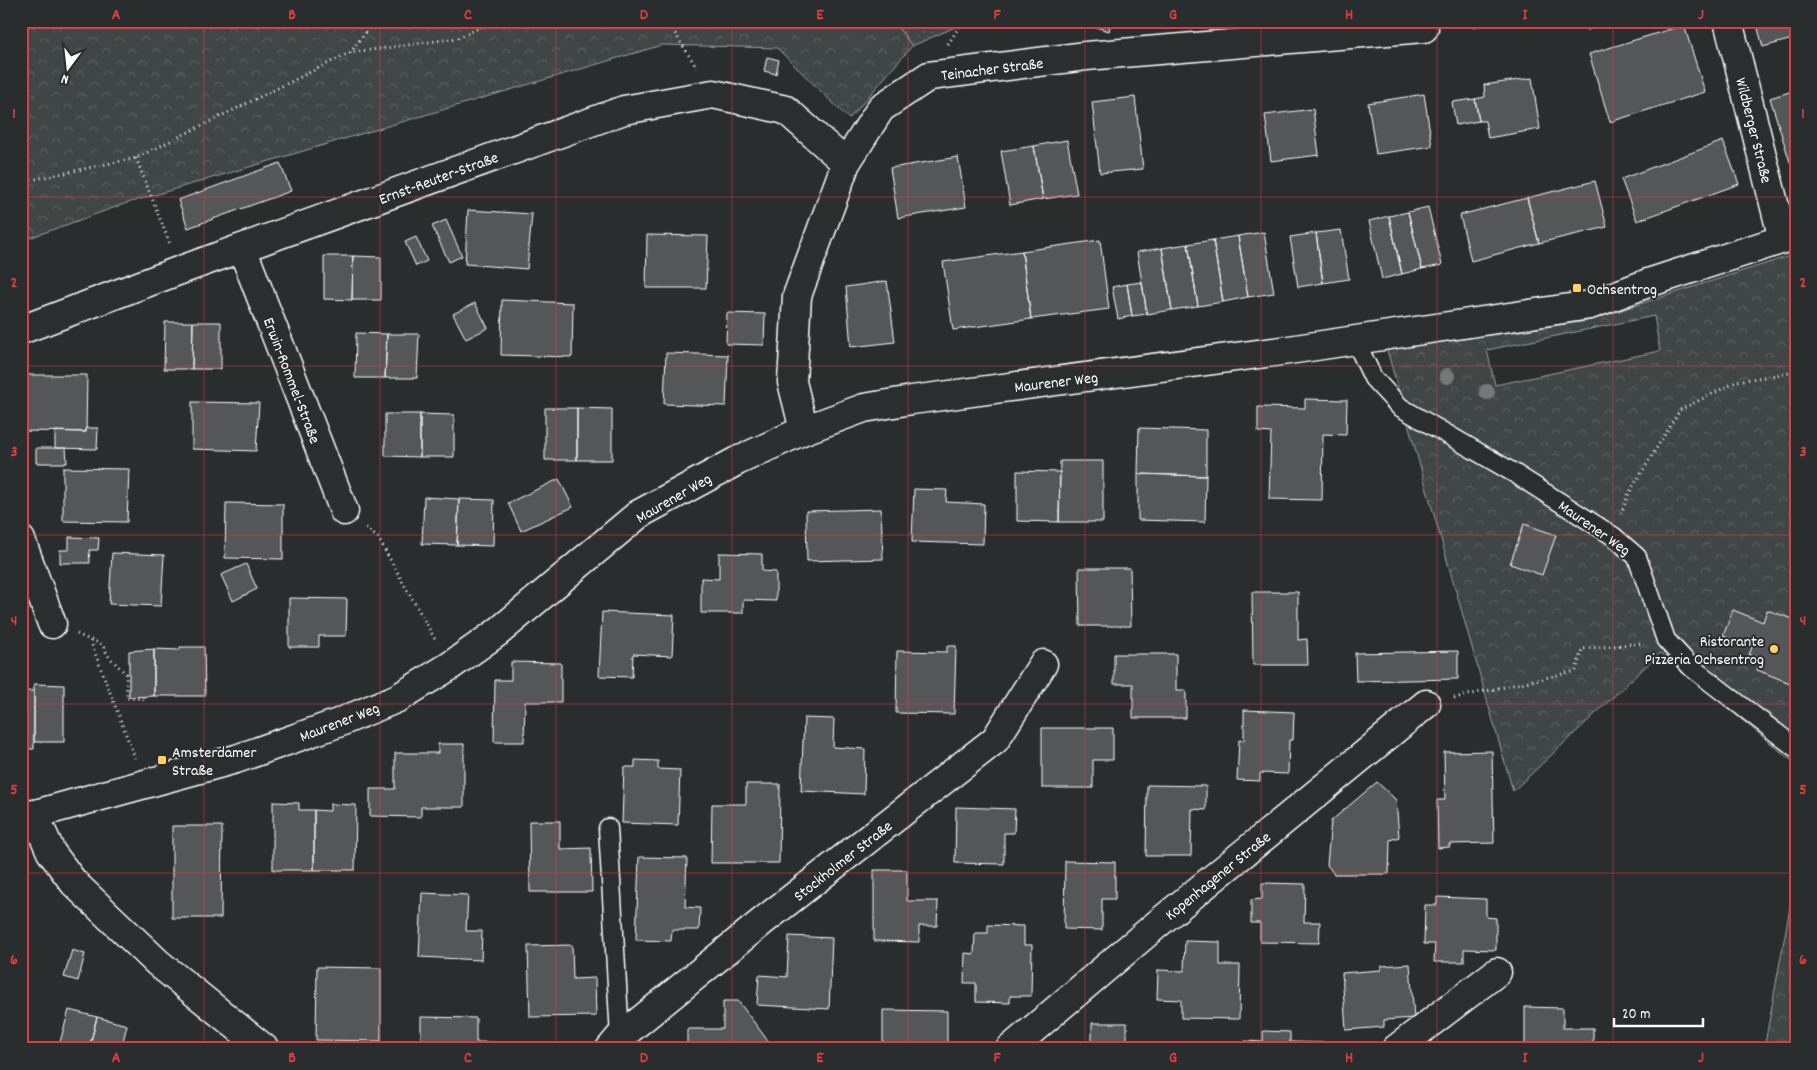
<svg xmlns="http://www.w3.org/2000/svg" width="1817" height="1070" font-family="Dekko,sans-serif">
<defs>
<pattern id="grass-dots" width="8" height="8" patternUnits="userSpaceOnUse" patternTransform="scale(1.25)"><rect width="8" height="8" fill="#414445"/><path d="M2 2h.1M6 6h.1" fill="none" stroke="#5e6061" stroke-width="1.8" stroke-linecap="round"/></pattern>
<pattern id="forest-crowns" width="20" height="18" patternUnits="userSpaceOnUse" patternTransform="scale(1.25)"><rect width="20" height="18" fill="#414445"/><path d="M2 6a3 3 0 1 1 6 0M12 15a3 3 0 1 1 6 0" fill="none" stroke="#5e6061"/></pattern>
</defs>
<rect width="100%" height="100%" fill="#2a2d2e"/>
<filter id="ink" filterUnits="userSpaceOnUse"><feTurbulence type="fractalNoise" baseFrequency=".02" numOctaves="2"/><feDisplacementMap in="SourceGraphic" scale="10" xChannelSelector="R" yChannelSelector="G"/><feConvolveMatrix kernelMatrix="1 2 1 2 8 2 1 2 1" color-interpolation-filters="sRGB"/></filter>
<g filter="url(#ink)">
<path fill="url(#grass-dots)" stroke="#a0a2a2" d="M893,21H969L912,46Z"/>
<path fill="url(#forest-crowns)" stroke="#a0a2a2" fill-rule="evenodd" d="M21,21H893L912,46L849,119L777,48L662,45L124,204L21,241Z
M1796,254V764L1660,653L1513,791L1387,350L1587,321ZM1654,316L1660,351L1495,385L1487,350Z
M1796,889V1049H1764L1791,902Z"/>
<path fill="#555758" stroke="#fff" d="M1075,21H1111L1109,31Z
M1471,21H1505L1472,27Z
M1584,21H1619L1587,30Z
M1756,21H1796V38L1763,47Z
M1684,25L1705,92L1610,122L1589,54Z
M767,57L779,60L776,74L764,71Z
M1532,78L1540,129L1488,138L1485,121H1479L1475,99L1485,97L1484,85Z
M1796,90V161L1790,162L1770,98Z
M1424,94L1432,146L1376,154L1368,103Z
M1135,97L1143,169L1100,173L1092,102Z
M1475,99L1479,121L1456,125L1452,102Z
M1313,109L1319,155L1271,161L1265,115Z
M1067,140L1077,194L1043,199L1034,146Z
M1723,141L1739,184L1637,221L1621,179Z
M1034,146L1043,199L1010,205L1001,151Z
M958,157L966,207L898,218L890,168Z
M280,163L291,191L188,228L178,200Z
M1595,181L1607,227L1539,243L1527,198Z
M1527,198L1539,243L1471,261L1460,215Z
M1428,207L1442,265L1422,269L1408,212Z
M468,210L532,214L527,269L465,264Z
M1408,212L1422,269L1402,274L1389,216Z
M1389,216L1402,274L1382,279L1369,221Z
M446,220L462,256L449,262L432,226Z
M1341,230L1349,279L1323,283L1316,233Z
M1264,232L1274,293L1248,297L1238,236Z
M1316,233L1323,283L1298,287L1290,237Z
M647,235L708,236L706,288H646Z
M1238,236L1248,297L1223,302L1213,240Z
M416,237L427,261L416,266L405,242Z
M1100,240L1109,309L1031,319L1022,251Z
M1213,240L1223,302L1198,306L1188,244Z
M1188,244L1198,306L1172,310L1162,248Z
M1162,248L1172,310L1147,314L1137,252Z
M1022,251L1031,319L953,330L943,262Z
M324,256H353L352,300L324,299Z
M353,256L381,257V300H352Z
M887,281L895,342L851,347L846,287Z
M1142,282L1147,314L1132,316L1127,284Z
M1127,284L1132,316L1118,319L1112,287Z
M502,300L573,303L572,357L501,355Z
M475,303L488,328L466,339L453,314Z
M727,313L765,314L764,345L726,344Z
M165,322H193L192,369H164Z
M193,322H221V369H192Z
M356,333L387,334L385,378H355Z
M387,334H419L417,378H385Z
M666,353L728,355L726,406L664,404Z
M22,375H87L86,432L22,431Z
M1305,399L1347,400L1346,435L1323,434L1322,500L1269,499L1271,433L1258,432V407L1305,408Z
M192,402L259,403L256,451L192,449Z
M545,408H577V460H545Z
M577,408L612,409V460H577Z
M385,414H420V457L385,456Z
M420,414L454,415V457H420Z
M86,428H98L97,449L55,448V431L86,432Z
M1139,428L1206,430V476L1138,474Z
M36,448H66L67,463H36Z
M1060,461H1103V522H1059Z
M63,468L129,469L127,522L63,521Z
M1017,471L1060,472L1059,522L1017,521Z
M1138,474L1206,476L1205,522L1138,520Z
M559,479L573,507L521,531L508,503Z
M914,489L947,490L946,502L984,504L983,544L912,542Z
M424,497L459,499L457,545L422,544Z
M459,499L494,500L493,546L457,545Z
M226,503L283,504V559L225,558Z
M881,509L883,559L807,561L806,511Z
M1524,524L1556,535L1542,575L1510,564Z
M69,537L99,538L98,550H89L90,563H60V550H69Z
M112,553L164,555L161,606L109,604Z
M719,553L762,554V571L776,572V601L743,600V613H701V578L719,579Z
M246,564L257,589L233,601L221,575Z
M1079,568H1130L1131,626H1080Z
M1252,592H1298V640L1307,639L1308,665H1253Z
M289,598L347,599L346,636H319V647H289Z
M1733,610L1763,622L1767,610L1796,620L1795,685L1757,670L1761,659L1749,655L1752,647L1723,636Z
M602,612L674,615L672,656L633,654L632,677L599,676Z
M947,646H956L954,714L896,713L897,651L947,652Z
M180,647H204L205,696H154V649L180,650Z
M154,649V696L129,697V651Z
M1458,651V679L1356,681L1355,653Z
M1114,654H1176V690H1186V718H1133V684H1114Z
M511,662L561,663V702H525L524,742H494L495,680H511Z
M34,684L64,685V742H34Z
M21,691H34V749H21Z
M1244,710L1294,712L1293,740H1289L1288,774L1260,773V781L1237,780L1239,740L1244,741Z
M804,718L834,719L833,747L865,749L864,794L801,791Z
M1042,728H1113V760H1093V788H1042Z
M438,744H464V807H421V817L370,816V789H395V753H438Z
M1492,751L1494,843L1449,844L1450,847L1438,848L1437,800H1445L1444,752Z
M635,760L658,761V769L680,770L678,825L622,823L624,767H635Z
M1377,782L1396,800L1399,837L1390,840L1389,874H1334L1327,865L1331,821Z
M746,784H780L779,863H711L712,804H746Z
M1147,785L1206,786V810L1192,809L1191,856H1146Z
M273,802L299,803V810H314V870H273Z
M330,804L356,805L355,870H314V810L330,811Z
M956,807L1015,809L1014,833H1004V864L955,863Z
M529,821H560V849L591,848L592,892H530Z
M172,826H222L221,918H172Z
M639,857L687,858L685,907L700,908L699,930H672L671,941L636,940Z
M1065,861L1115,862V899H1102V930L1064,929Z
M874,870H907V901H938L937,926H919V942L874,941Z
M1262,883L1305,884L1304,922H1320L1319,943L1260,942V923H1251V900L1262,899Z
M422,893L468,895L466,931H482L481,960L419,957Z
M1437,897L1486,899V917L1496,918V950L1464,949V962H1434L1435,944H1424L1425,905H1437Z
M988,925L1024,926V945H1032L1031,996H1010V1003L976,1002V983H964L965,953L974,954L975,933H988Z
M789,936L832,938L829,1009L757,1005L759,975L787,977Z
M1185,941L1220,942V965H1240L1239,1019L1181,1018V1000L1157,999L1158,970L1184,971Z
M572,945L573,979L595,978L596,1016L530,1017L528,946Z
M72,950L85,954L78,981L64,977Z
M1410,964L1414,1018L1384,1020V1027L1346,1030L1342,973L1381,970V966Z
M317,967L381,968V1041L316,1040Z
M723,1001H738L774,1049H687V1029H723Z
M1525,1007L1563,1008V1028H1593V1049H1525Z
M69,1010L97,1017L89,1049H58Z
M883,1010L947,1011V1049H883Z
M97,1017L127,1025L121,1049H89Z
M421,1017L476,1018V1042L523,1043V1049H421Z
M1092,1023H1127V1043H1138V1049H1092Z
M1263,1031L1290,1032V1042L1332,1043V1049H1245V1041L1263,1042Z"/>
<g fill="none" stroke-linecap="round" stroke-linejoin="round">
<g stroke="#fff" stroke-width="21">
<path id="lane" d="M1355,340L1373,378L1400,407L1514,473L1613,536L1637,557L1666,640L1691,667L1796,748
M608,828L620,1037"/>
</g>
<g stroke="#fff" stroke-width="31">
<path id="street" d="M1728,21L1783,239
M242,248L344,511
M21,330L178,271L624,110L713,94L786,110L846,163
M804,430L792,382L797,296L846,163L881,108L929,76L1086,56L1424,28
M21,540L52,624
M34,814L51,852L74,883L158,963L265,1049
M610,1049L620,1037L763,921L995,740L1043,664
M1010,1049L1161,921L1426,704
M1396,1049L1497,972"/>
</g>
<g stroke="#fff" stroke-width="31">
<path id="secondary" d="M21,818L236,759L338,723L398,698L450,666L498,632L639,514L737,461L804,430L864,408L912,400L1289,350L1590,305L1648,283L1796,235"/>
</g>
<path stroke="#fff" stroke-width="3" stroke-dasharray="1 4" stroke-linecap="butt" d="M667,21L697,68
M948,44L963,21
M350,53L374,21
M136,158L170,244
M21,182L136,158L349,53L458,38L493,21
M1621,514L1629,493L1680,410L1738,381L1796,372
M366,528L378,538L436,641
M77,634L90,640L135,758
M91,640L102,644L109,657L126,674L127,698L146,699V697
M1454,698L1576,671L1582,649L1642,643"/>
<use href="#lane" stroke="#2a2d2e" stroke-width="18"/>
<use href="#street" stroke="#2a2d2e" stroke-width="28"/>
<use href="#secondary" stroke="#2a2d2e" stroke-width="28"/>
</g>
<g fill="#757778">
<circle cx="1447" cy="376" r="8"/>
<circle cx="1487" cy="392" r="8"/>
</g>
</g>
<path fill="none" stroke="#da3e3e" stroke-width="1" stroke-opacity="0.55" d="M204,21V1049M380,21V1049M556,21V1049M732,21V1049M908,21V1049M1085,21V1049M1261,21V1049M1437,21V1049M1613,21V1049M21,197H1796M21,366H1796M21,535H1796M21,704H1796M21,873H1796"/>
<g fill="#ffd166" stroke="#2a2d2e" stroke-width="2">
<rect x="1572" y="283" width="10" height="10" rx="2.5"/>
<circle cx="1774" cy="649" r="5"/>
<rect x="157" y="755" width="10" height="10" rx="2.5"/>
</g>
<g text-anchor="middle" stroke-width="4" stroke-linejoin="round" paint-order="stroke">
<g font-size="16" fill="#fff" stroke="#2a2d2e">
<text transform="translate(992 68) rotate(-7)" y="6">Teinacher Straße</text>
<text transform="translate(1755 130) rotate(76)" y="6">Wildberger Straße</text>
<text transform="translate(438 177) rotate(-20)" y="6">Ernst-Reuter-Straße</text>
<text transform="translate(293 380) rotate(69)" y="6">Erwin-Rommel-Straße</text>
<text transform="translate(1056 381) rotate(-7)" y="6">Maurener Weg</text>
<text transform="translate(673 497) rotate(-30)" y="6">Maurener Weg</text>
<text transform="translate(1595 527) rotate(35)" y="6">Maurener Weg</text>
<text transform="translate(339 721) rotate(-21)" y="6">Maurener Weg</text>
<text transform="translate(842 860) rotate(-38)" y="6">Stockholmer Straße</text>
<text transform="translate(1217 875) rotate(-39)" y="6">Kopenhagener Straße</text>
</g>
<g font-size="16" fill="#fff" stroke="#2a2d2e" text-anchor="start">
<text x="1587" y="294">Ochsentrog</text>
<text x="1764" y="646" text-anchor="end">Ristorante<tspan x="1764" dy="18">Pizzeria Ochsentrog</tspan></text>
<text x="172" y="757">Amsterdamer<tspan x="172" dy="18">Straße</tspan></text>
</g>
</g>
<rect width="1817" height="1070" fill="none" stroke="#2a2d2e" stroke-width="55"/>
<g transform="translate(68 68) rotate(195)" stroke="#2a2d2e" stroke-width="4" paint-order="stroke">
<path d="M0-4L9 19L0 12L-9 19Z" fill="#ffffff"/>
<text y="-8" font-size="14" font-weight="bold" text-anchor="middle" fill="#ffffff">N</text>
</g>
<path d="M1614 1018v8h89v-8" fill="none" stroke="#ffffff" stroke-width="2.5"/>
<text x="1622" y="1018" font-size="15" fill="#ffffff" stroke="#2a2d2e" stroke-width="4" paint-order="stroke">20 m</text>
<rect x="28" y="28" width="1762" height="1014" fill="none" stroke="#da3e3e" stroke-width="2"/>
<g font-size="16" text-anchor="middle" font-weight="bold" fill="#da3e3e">
<text x="116" y="19">A</text>
<text x="292" y="19">B</text>
<text x="468" y="19">C</text>
<text x="644" y="19">D</text>
<text x="820" y="19">E</text>
<text x="997" y="19">F</text>
<text x="1173" y="19">G</text>
<text x="1349" y="19">H</text>
<text x="1525" y="19">I</text>
<text x="1701" y="19">J</text>
<text x="14" y="118">1</text>
<text x="1803" y="118">1</text>
<text x="14" y="287">2</text>
<text x="1803" y="287">2</text>
<text x="14" y="456">3</text>
<text x="1803" y="456">3</text>
<text x="14" y="625">4</text>
<text x="1803" y="625">4</text>
<text x="14" y="794">5</text>
<text x="1803" y="794">5</text>
<text x="14" y="964">6</text>
<text x="1803" y="964">6</text>
<text x="116" y="1062">A</text>
<text x="292" y="1062">B</text>
<text x="468" y="1062">C</text>
<text x="644" y="1062">D</text>
<text x="820" y="1062">E</text>
<text x="997" y="1062">F</text>
<text x="1173" y="1062">G</text>
<text x="1349" y="1062">H</text>
<text x="1525" y="1062">I</text>
<text x="1701" y="1062">J</text>
</g>
</svg>
